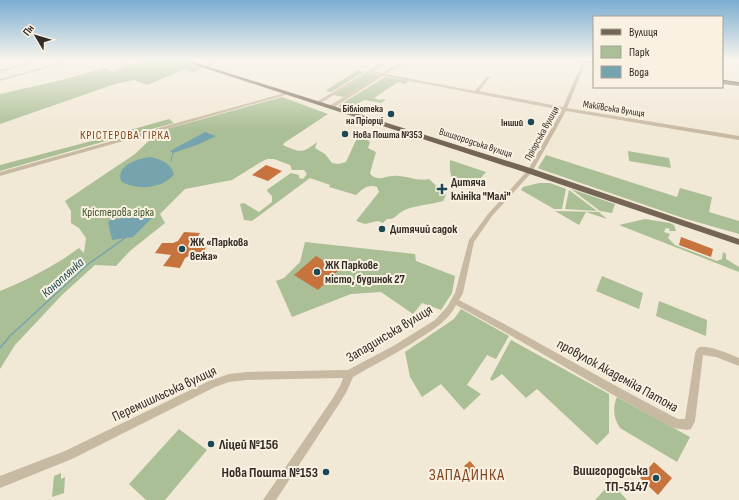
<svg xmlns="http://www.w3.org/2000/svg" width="739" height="500" font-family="'Sofia Sans Condensed',sans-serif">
<rect width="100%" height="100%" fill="#f1e8d6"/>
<path fill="#abbf96" d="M149,60H179L203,68L193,72L185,69L147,85L134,80L115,84L0,124V94L62,80L105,68L114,72L125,64L131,66Z
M358,70L364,72L331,92L325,91Z
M368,74H373L378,76L344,97L333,95Z
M385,77L409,81L403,85V83L398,82L374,98L380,100L382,99L386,100L381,103L364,100L350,109L338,106Z
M282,97L328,114L284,143L283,145L285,146C301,153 303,153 317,142L315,148L325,154L332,163L338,164L346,162L357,138H365L370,142L368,148L376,152L370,173L371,175C379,181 383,177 392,176C404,174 416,182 429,179L446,195L443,201C433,204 411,206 403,211C396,214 396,220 387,219L383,223L378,221L365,224L356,221L379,192L377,187C367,184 363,189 356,195L329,187L330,185L310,178L252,221L244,220L240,204L244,203L259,212L272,202V196L267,191L268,189L291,173L299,175V178L303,179L307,174L304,170H292L290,165L274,159H267L261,162L232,180L185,189L160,214L165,223L130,251L116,266L95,265L62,295L15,345L0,369V291C29,279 53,267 79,248L84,253L86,238L79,228L71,223V211L65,201L135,154L159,131Z
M169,119L174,123L118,138L116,134Z
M111,136L113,139L0,171V165Z
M628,151L669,158L671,168L629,161Z
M546,155L677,197L680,188L712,197L709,212L739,221V234L683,218L540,169L538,168Z
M450,160L486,172L473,187C453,183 449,181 450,160Z
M539,183H550L566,189L562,209H554L521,190L523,187Z
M571,189L615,204L612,213L600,211Z
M569,190L597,211L565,209Z
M555,211L599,212L607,219L586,212L579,225Z
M645,219L670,223L674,225L676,231H669L670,229L666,228L664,232L670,234L668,238L675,245L717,261L722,259L723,252L726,254V259L739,267V272L619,225Z
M305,242L415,254L416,261L455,276L452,293L441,310L422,303L413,314L381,292L351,294L292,317L276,281L284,278L300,262Z
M602,276L643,293L639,309L596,291Z
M659,301L707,320L706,336L656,316Z
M461,309L509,336L496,359L487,355L467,385L481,394L464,410L441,384L422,397L410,377L405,352L454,319Z
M511,340L609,394V433L597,445L537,389L526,398L502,374L492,381L490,379Z
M617,397L690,437L677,462L620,428C614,419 612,408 617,397Z
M179,429L207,450L165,500H146L129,484Z
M61,473V479L65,477L64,493L52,497L54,476Z
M609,485L618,490L627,500H595Z"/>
<path fill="#75a3ae" d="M205,132L216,136L197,145L173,153L170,151Z
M149,157C159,158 171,163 174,174C163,189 136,191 121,181C116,165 138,159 149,157Z
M149,214L152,215V218L133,237L112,240L108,222L110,220Z"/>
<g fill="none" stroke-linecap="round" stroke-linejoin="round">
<path stroke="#75a3ae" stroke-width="1" d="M171,161L173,153"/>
<path stroke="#75a3ae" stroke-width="1.5" d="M0,348L10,336L87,265L125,238"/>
</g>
<path fill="#c7733d" d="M266,165L282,171L268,181L252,175Z
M184,232L200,233L193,244L207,245L202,256L191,255L185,258L180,268L163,266L171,255L155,253L162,243H173L178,241Z
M681,237L713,249L711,257L679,245Z
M316,256L339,270L318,290L294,275Z
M470,461L481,474L475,480L464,466Z
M654,462L672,478L658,495L640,478Z"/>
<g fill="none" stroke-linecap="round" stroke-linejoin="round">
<path fill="#c8b9a2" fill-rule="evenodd" d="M37,60H43L0,72V70Z
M69,60H75L0,81V79Z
M117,60H123L138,66L135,67Z
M219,60H224L206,68L203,67Z
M386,60H391L373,71L382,73L399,63L401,64L400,65L386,74L475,91L488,76L490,77L479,91L563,107L583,60H587L567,108L739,136V140L566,111L532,172L492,216L474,242L463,293L459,300C533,338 604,381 678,419H685L695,354C695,353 697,349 698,348C705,343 732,355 739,358V366L716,357L703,355L695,421L691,429L687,430L673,428L610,393L510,335L456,305C448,321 434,329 420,338C398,353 375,364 353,377L347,391L339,404L276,500H263L333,398L340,386L343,378L246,380L229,382L215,387L72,459L0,488V476L65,451L209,381L229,374L246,372L348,370L395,345L435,320L447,307L455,293L469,240L488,214L528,170L562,110L383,76L333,108H329V106L379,75L370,73L319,104L315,103Z
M285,93L289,94L0,176V172Z"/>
<path fill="#756555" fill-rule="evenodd" d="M180,60H187L527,167L739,239V245L521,171Z
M573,60L594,62V64L575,61Z
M722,80L739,82V86L722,84Z"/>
<path stroke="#332b25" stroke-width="1" d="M580,60L594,62
M722,80L739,83"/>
</g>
<linearGradient id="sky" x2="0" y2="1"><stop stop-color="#7aadd1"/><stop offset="0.46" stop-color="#f9f5ed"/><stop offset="1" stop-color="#f9f5ed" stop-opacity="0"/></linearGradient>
<rect width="739" height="130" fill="url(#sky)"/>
<g fill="#1a4854" stroke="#f9f2e2" stroke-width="1.5">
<circle cx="391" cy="114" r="4"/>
<circle cx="531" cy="122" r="4"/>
<circle cx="345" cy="134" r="4"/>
<path d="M440 183h4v4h4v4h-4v4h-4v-4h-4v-4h4z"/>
<circle cx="382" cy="229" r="4"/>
<circle cx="182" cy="249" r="4"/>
<circle cx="317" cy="272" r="4"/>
<circle cx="211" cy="444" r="4"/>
<circle cx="326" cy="472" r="4"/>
<circle cx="656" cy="478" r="4"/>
</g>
<g text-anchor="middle" stroke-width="4" stroke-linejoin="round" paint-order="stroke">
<g font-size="10" font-weight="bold" fill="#332b25" stroke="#f9f2e2" text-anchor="end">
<text x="383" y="112">Бібліотека<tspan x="383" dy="12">на Пріорці</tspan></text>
<text x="523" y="126">Інший</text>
<text x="353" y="138" text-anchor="start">Нова Пошта №353</text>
</g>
<g font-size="10" fill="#332b25" stroke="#f9f2e2">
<text transform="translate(614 108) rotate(9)" y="4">Макіївська вулиця</text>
<text transform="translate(541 133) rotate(-61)" y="4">Пріорська вулиця</text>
<text transform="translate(476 142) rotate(18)" y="4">Вишгородська вулиця</text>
</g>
<g font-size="12" letter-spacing="1" fill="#82441d" stroke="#f9f2e2">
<text x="125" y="139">КРІСТЕРОВА ГІРКА</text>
</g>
<g font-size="12" font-weight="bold" fill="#332b25" stroke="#f9f2e2" text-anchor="start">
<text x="451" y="186">Дитяча<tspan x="451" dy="14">клініка "Малі"</tspan></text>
<text x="390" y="233">Дитячий садок</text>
<text x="190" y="246">ЖК «Паркова<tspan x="190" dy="14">вежа»</tspan></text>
<text x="325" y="269">ЖК Паркове<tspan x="325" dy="14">місто, будинок 27</tspan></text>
</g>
<g font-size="12" fill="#3c5128" stroke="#f9f2e2">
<text x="118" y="216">Крістерова гірка</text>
</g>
<g font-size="13" font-style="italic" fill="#1a4854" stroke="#f9f2e2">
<text transform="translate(62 277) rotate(-42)" y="5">Коноплянка</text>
</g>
<g font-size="14" fill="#332b25" stroke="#f9f2e2">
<text transform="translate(389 333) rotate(-31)" y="5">Западинська вулиця</text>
<text transform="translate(618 375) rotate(29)" y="5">провулок Академіка Патона</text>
<text transform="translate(164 393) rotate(-25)" y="5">Перемишльська вулиця</text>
</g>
<g font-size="14" font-weight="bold" fill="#332b25" stroke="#f9f2e2" text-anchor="end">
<text x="219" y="449" text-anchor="start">Ліцей №156</text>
<text x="648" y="475">Вишгородська<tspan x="648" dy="16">ТП-5147</tspan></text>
<text x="318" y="477">Нова Пошта №153</text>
</g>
<g font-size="16" letter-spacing="1" fill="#82441d" stroke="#f9f2e2">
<text x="467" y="480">ЗАПАДИНКА</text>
</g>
</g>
<rect x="593" y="16" width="130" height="72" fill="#f9f2e2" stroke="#aaa296"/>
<rect x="601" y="29" width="20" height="6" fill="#756555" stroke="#aaa296"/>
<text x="629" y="36" font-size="12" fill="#332b25">Вулиця</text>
<rect x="601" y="46" width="20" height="12" fill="#abbf96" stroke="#aaa296"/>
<text x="629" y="56" font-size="12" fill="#332b25">Парк</text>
<rect x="601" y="66" width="20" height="12" fill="#75a3ae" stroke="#aaa296"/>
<text x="629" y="76" font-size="12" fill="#332b25">Вода</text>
<g transform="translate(36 36) rotate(308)" stroke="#f9f2e2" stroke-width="3" paint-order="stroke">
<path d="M0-3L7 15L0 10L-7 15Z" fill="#332b25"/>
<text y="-6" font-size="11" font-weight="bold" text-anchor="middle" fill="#332b25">Пн</text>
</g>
</svg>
